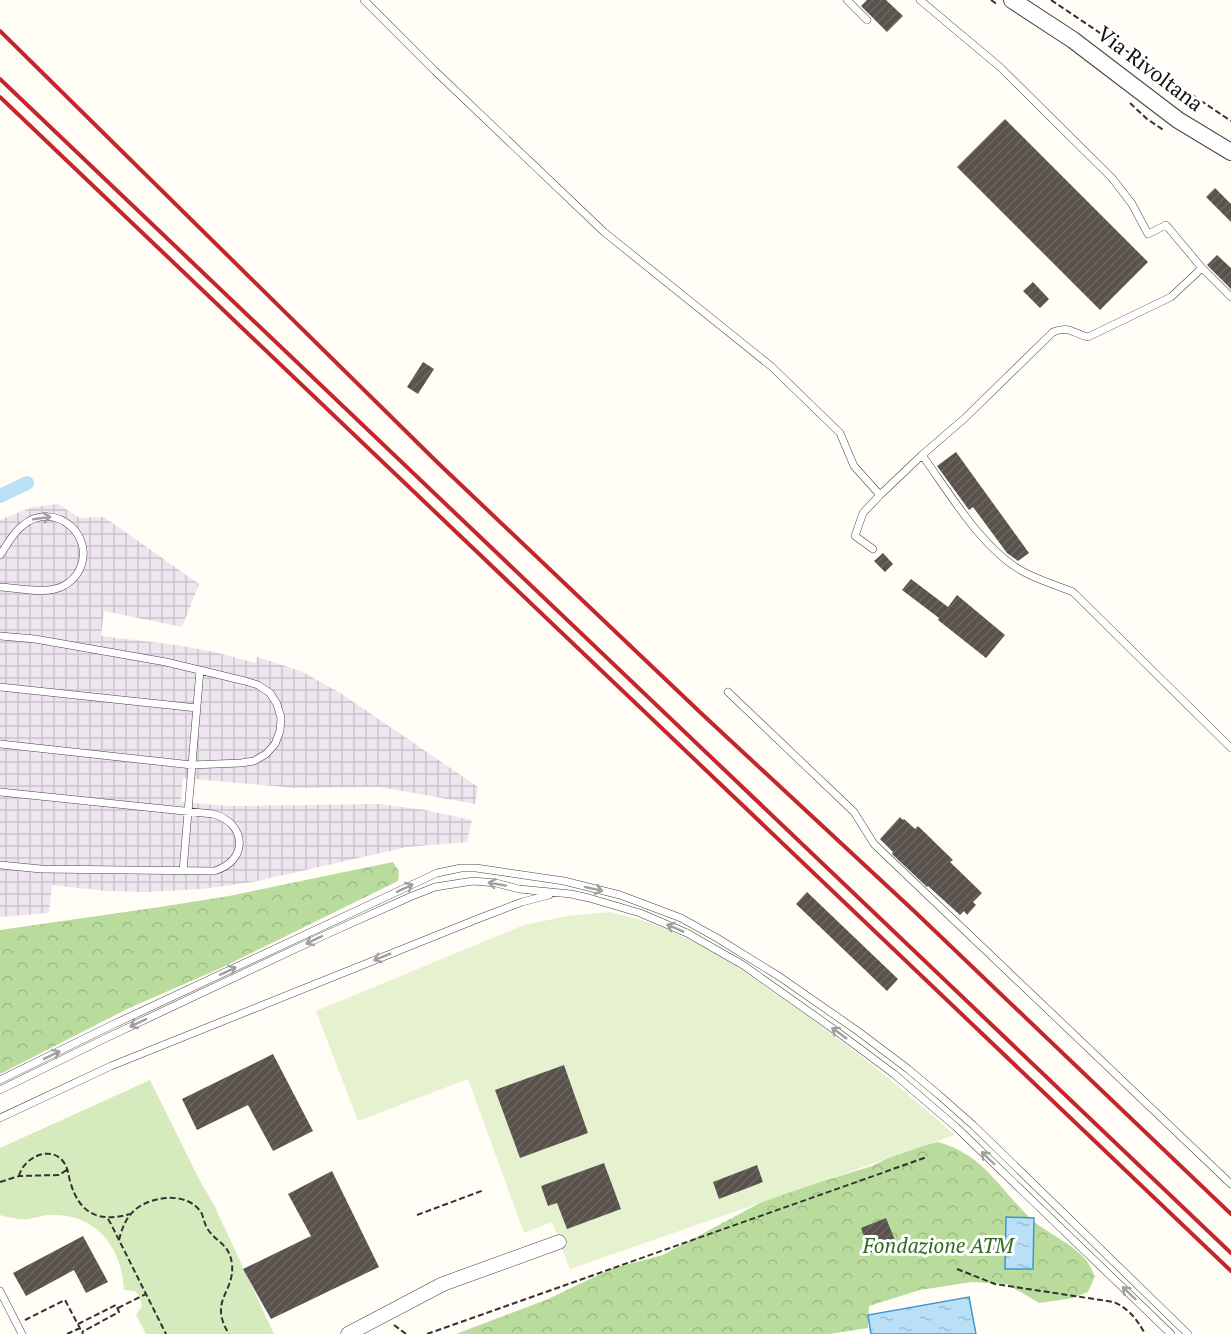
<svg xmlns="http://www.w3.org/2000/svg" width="1231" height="1334" font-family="'PT Serif',serif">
<defs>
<pattern id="industrial-grid" width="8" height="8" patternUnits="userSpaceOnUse" patternTransform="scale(1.5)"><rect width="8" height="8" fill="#eee6ef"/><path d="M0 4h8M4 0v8" fill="none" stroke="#cbc4cc"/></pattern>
<pattern id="forest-crowns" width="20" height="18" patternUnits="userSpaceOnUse" patternTransform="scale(1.5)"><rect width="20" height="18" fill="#b9dc9c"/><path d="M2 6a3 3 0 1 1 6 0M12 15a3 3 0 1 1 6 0" fill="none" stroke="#9ebc85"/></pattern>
<pattern id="water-ripples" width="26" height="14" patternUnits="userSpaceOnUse" patternTransform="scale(1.5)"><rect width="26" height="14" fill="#b9e0f7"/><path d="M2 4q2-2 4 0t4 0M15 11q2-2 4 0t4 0" fill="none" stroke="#9ebfd3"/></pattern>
<pattern id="building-hatch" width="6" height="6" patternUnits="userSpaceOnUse" patternTransform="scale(1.5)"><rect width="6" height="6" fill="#5a524d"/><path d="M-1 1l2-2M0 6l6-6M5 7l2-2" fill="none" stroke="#6d6662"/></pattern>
</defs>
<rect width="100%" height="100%" fill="#fffdf5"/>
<path fill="url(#industrial-grid)" d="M58,504L80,518L104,517L199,584L182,627L104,611L101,636L177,645L214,652L256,663L257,657L301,671L342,694L478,787L475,804L380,787L295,788L183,778L181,802L229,806L379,804L425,810L472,820L467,842L407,847L253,882L202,889L145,892L106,891L52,885L49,913L0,917V520L33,507Z"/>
<path fill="#d5ebbd" d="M150,1080L199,1179L214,1205L274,1334H146L136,1315L142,1306L140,1297L135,1291L124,1290C122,1249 98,1216 56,1215C46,1214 37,1218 28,1219C18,1220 9,1217 0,1215V1148Z"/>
<path fill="url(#forest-crowns)" d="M393,862L399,871L398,881L221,968L127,1009L0,1074V930L160,907L229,896Z
M938,1142C984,1155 998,1187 1030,1218C1047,1234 1071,1242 1086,1260C1090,1265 1092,1271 1095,1276L1088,1292L1073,1298L1039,1303L1007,1284L972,1282L920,1290L869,1306L868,1328L829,1334H456L546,1300L613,1268L663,1255L771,1197L872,1166L904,1150Z"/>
<path fill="#e6f2cf" d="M610,912C620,915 631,917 641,920C700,939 753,976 802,1012C856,1051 906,1092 955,1135L570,1269L552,1222L524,1233L468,1079L358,1121L316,1011L524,925L568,916Z"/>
<path fill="url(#water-ripples)" stroke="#3f96cf" stroke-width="1.5" d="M1006,1217L1034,1218L1033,1269H1005Z
M969,1297L976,1334H871L868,1315Z"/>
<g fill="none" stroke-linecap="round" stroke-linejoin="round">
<path stroke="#b9e0f7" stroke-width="14" d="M0,496L27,483"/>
</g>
<path fill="url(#building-hatch)" d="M867,0H886L903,16L887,32L861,6Z
M1005,119L1148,262L1100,310L957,167Z
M1215,188L1231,204V222L1206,197Z
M1217,255L1231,268V289L1207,265Z
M1033,282L1049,299L1040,308L1023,291Z
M423,362L434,369L418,394L407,387Z
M956,452L1029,553L1018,561L1007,553L973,507L969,510L937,466Z
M883,553L893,564L885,572L874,561Z
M911,579L948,607L957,595L1005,635L986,658L938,620L939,618L902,590Z
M900,817L903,820L904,819L915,829L918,826L953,860L950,862L982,893L973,902L976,905L967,915L964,911L960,915L928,886L927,887L892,854L893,852L880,839Z
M807,892L898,979L887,991L796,904Z
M273,1054L313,1131L273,1151L248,1105L197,1130L182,1099Z
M564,1065L588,1133L520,1158L495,1090Z
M604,1163L621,1209L567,1229L557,1203L548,1206L541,1186Z
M757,1165L763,1182L719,1199L713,1182Z
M332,1171L379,1267L271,1319L243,1269L311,1236L288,1194Z
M886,1218L896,1243L870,1253L861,1228Z
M83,1236L108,1282L86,1293L74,1270L26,1296L13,1273Z"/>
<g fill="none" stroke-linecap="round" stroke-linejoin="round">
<g stroke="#444" stroke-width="8">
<path id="service" d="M364,0L435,71L604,232L772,367L840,433L854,466L880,495
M847,0L867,20
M920,0L1000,67L1112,178L1132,204L1148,234L1166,225L1202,268L1231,297
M922,455C949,492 981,548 1022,571C1038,580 1056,585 1073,592L1231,748
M873,549L855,536L863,513L880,495L922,455L965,418L1053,332C1070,325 1073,334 1088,337L1171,297L1202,268
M0,555C7,545 13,533 22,526C55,498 100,538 77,574C72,581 64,587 55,589C38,593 17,588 0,587
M0,636L35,639L166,662L245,681L258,685L270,693L277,704L281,718L280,731L275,744L266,754L254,761L241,763L192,765L0,744
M0,687L197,708
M728,692L854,812L874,844L1231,1184
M0,792L213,814C247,823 249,861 214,871L41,869L0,865
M183,871L200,670
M0,1080L112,1025L437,873L461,868H476L564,881L620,895L681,918L717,938L780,977L859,1032L908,1069L939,1095L973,1125L1188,1334
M0,1090L106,1038L325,935L412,896L435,887L473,881L496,883L519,889L571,894L589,898L640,913L687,933L743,965L839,1033L894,1074L956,1127L1171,1334
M0,1118L111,1066L480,918L522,902L549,895
M0,1291L22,1334"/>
</g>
<g stroke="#444" stroke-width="15">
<path id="minor" d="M348,1334L443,1284L559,1242"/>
</g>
<g stroke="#444" stroke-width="18">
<path id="tertiary" d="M1012,0L1073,40L1178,120L1231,152"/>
</g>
<path stroke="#333" stroke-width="2" stroke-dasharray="6 3" stroke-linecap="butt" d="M991,0L998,5
M1051,0L1231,121
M1130,103L1147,119L1165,131
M19,1176C23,1159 48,1145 62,1160C68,1167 68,1173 70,1181C79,1214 99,1223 130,1214
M0,1182L19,1176L59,1175L68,1169
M417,1215L484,1190
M108,1219L111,1224L166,1334
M119,1240C123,1224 129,1211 144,1204C162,1195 191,1194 202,1214C204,1220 205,1226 209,1231C219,1244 229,1244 232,1264C235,1293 208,1300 229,1334
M957,1269L995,1284L1114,1302C1129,1309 1137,1319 1145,1334
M118,1308L146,1294
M25,1320L65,1300L83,1334
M78,1324L116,1305L119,1312L82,1332
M394,1325L406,1334
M67,1334L80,1328
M427,1334L927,1157"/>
<use href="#service" stroke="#fff" stroke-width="7"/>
<use href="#minor" stroke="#fff" stroke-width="14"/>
<use href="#tertiary" stroke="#fff" stroke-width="16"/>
<path stroke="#c4262e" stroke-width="4" d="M0,31L438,463L703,715L914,911L1231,1214
M0,79L1231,1253
M0,97L1231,1271"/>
</g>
<defs><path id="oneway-shaft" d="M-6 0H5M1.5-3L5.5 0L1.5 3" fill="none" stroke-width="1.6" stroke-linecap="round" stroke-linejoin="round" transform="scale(1.5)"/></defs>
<g stroke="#a0a0a0">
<use href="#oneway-shaft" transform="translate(42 518) rotate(-8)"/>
<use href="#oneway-shaft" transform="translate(497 884) rotate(-170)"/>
<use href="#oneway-shaft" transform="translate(405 888) rotate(-25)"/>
<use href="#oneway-shaft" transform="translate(594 889) rotate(13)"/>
<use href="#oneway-shaft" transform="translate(675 928) rotate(-156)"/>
<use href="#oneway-shaft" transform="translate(314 940) rotate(155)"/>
<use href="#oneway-shaft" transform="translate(382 957) rotate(158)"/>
<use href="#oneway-shaft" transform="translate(228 971) rotate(-25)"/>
<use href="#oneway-shaft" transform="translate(138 1023) rotate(155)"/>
<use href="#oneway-shaft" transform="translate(839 1033) rotate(-144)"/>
<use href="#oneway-shaft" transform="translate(52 1055) rotate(-26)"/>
<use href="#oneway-shaft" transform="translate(988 1158) rotate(-136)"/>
<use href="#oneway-shaft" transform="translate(1129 1293) rotate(-136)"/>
</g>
<g text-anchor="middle" stroke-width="6" stroke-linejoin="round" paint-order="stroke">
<g font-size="21" fill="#111" stroke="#fff">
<text transform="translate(1150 69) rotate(37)" y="7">Via Rivoltana</text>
</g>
<g font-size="21" font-style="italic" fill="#2f6b1f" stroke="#fff">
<text x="938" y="1253">Fondazione ATM</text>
</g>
</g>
</svg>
